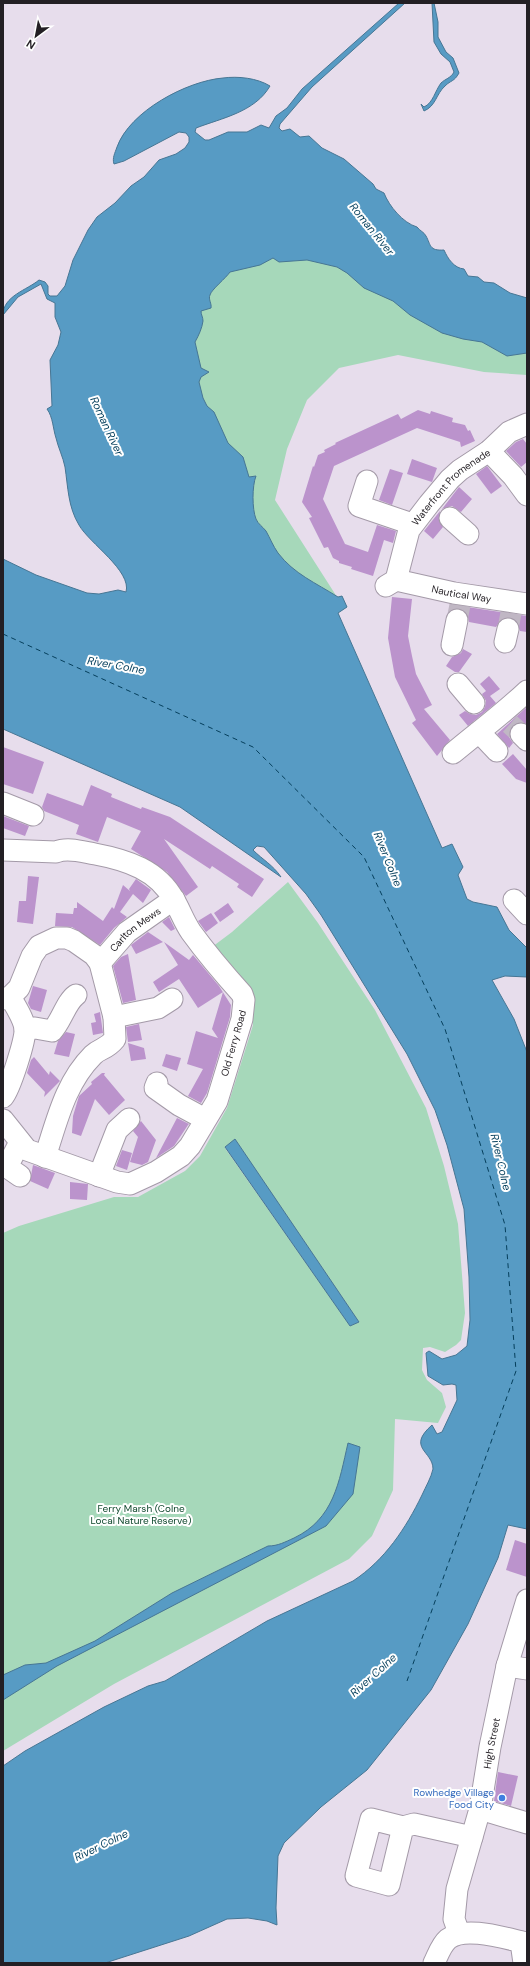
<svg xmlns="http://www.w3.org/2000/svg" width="530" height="1966" font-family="'DM Sans',sans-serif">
<rect width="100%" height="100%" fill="#e7ddec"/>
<path fill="#a6d8ba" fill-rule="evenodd" d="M154,200L527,336V375L484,372L398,355L339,368L307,400L287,449L275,500L337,597L342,596L347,607L338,613L341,623L191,622Z
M288,882L318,923L375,1010L426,1108L444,1166L458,1224L465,1313L461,1340L456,1345L445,1352L430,1347L423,1348L422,1370L427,1380L442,1393L446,1407L438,1423L395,1419L393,1490L372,1536L349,1559L114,1684L3,1751V1233L19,1226L114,1197H138L185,1171L200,1156L227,1108L253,1025L252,1009L212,947L232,932ZM235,1139L359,1322L350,1326L225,1148Z"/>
<path fill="#579bc4" stroke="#477694" d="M399,3H405L312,87L280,124L279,128L282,131L290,129L300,137L309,136L322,148L344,159L373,184L376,189L384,193C389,206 403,223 417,227C420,231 424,232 426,236C431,245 429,251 444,250C448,259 454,268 464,269L468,276L478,277L484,282L494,283L510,293L527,298V353L507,356L482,342L463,339L442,333L410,315L393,301L364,288L347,273L337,267L307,260L279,262L273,258L260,265L230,272C226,278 211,290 210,295C208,299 212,304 211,308L201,311C201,315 203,317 203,321C202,328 199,335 195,342L201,368L209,372L201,377L199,382L203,398L207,406L214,412L228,443L243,457L249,477L256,476C252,486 252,509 256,519C258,524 263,527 266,531C270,538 273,546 278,553C294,574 316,583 338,597L342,596L347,607L338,613L442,848L452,844L463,867L458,875L467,899L473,902L497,907L509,930L527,948V977L505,976L492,980L514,1019L527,1052V1529L508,1525L498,1558L468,1624L431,1690L367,1770L321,1807L284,1843L278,1856L276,1908L277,1925L267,1921L248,1918L227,1919L189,1936L105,1963H3V1766L25,1751L104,1707L148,1686L165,1681L267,1621L353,1581C385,1560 406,1528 422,1495C426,1486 431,1478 433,1469C433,1451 406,1448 432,1425L437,1434L442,1432L457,1400L456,1385L452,1384L443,1385L428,1376L426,1353L429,1351L442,1359L456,1355L467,1346L470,1320L469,1277L464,1209L447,1145L435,1110L407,1054L321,915L306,894L264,847L257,846L253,850C263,860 273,865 281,877L180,807L3,729V559L36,575L87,593L99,594L118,590L126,592C132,571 89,543 79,525C68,507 68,487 65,467C63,457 58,447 56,438C53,429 53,417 47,409L52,406L50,360L58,345L61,332L55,317V303L47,299L41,284L18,297L3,315C3,296 27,290 39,280L45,282L48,286V294L50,296H57L65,286L73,260L88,230L97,217L115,203L131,186L144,177L159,160L176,154L185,148L189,142V137L186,133L179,132L124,161L114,164C112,158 115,153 117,147C130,111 187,81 223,78C238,76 257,78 270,86C255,112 222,118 196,128L195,132L205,140H209L228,132H247L261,125L269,128L276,116L287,108L302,89Z
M432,3H434L438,22V37L446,52L453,58L459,73C454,82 451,80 445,86C436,94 436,106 424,111L421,104L424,107C433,103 435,91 441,83C445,79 451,78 454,72L450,62L441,54L434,42Z
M235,1139L359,1322L350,1326L225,1147Z
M348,1443L360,1447L353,1494L326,1526L57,1666L3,1700V1675L25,1665L46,1663L95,1641L172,1593L268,1546C278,1546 285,1542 294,1538C334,1519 339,1482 348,1443Z"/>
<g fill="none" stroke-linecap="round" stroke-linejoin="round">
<path stroke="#053f5c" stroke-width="1" stroke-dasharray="5 4" stroke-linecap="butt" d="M3,634L253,747L364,857L445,1029L505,1225L516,1371L407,1681"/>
</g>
<path fill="#bb93cc" d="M418,410L430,414L431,411L453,418L452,422L465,425L468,431L470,430L475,441L461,447L460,442L417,428L334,466L323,499L345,544L368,552L377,525L396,531L393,543L384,540L373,576L351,569L352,567L339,563V561L333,558L328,547L324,548L309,518L312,517L302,502L313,466L314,467L318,455L325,452L324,450L336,444L335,443L398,414L401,419Z
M523,439L527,444V462L521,467L506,451L516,442Z
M412,459L437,468L432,482L407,474Z
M487,466L502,486L491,494L476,474Z
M390,469L403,473L392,505L379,500Z
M459,487L472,499L461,512L452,506L442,509Z
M440,511L439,521L443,527L433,539L424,531Z
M392,597L412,599L408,636L412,656L416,674L432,705L424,709L450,740L437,756L412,723L416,720L395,677L388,638Z
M454,605L527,616V632L520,631L516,621L510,617H505L500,621L496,627L469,622L468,617L465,611L460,608L453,609Z
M463,649L472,654L459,672H455L446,666L452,657L461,653Z
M489,676L500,689L490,696L496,703L468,726L459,715L465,711L470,714L476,715L482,712L485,707L486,701L482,694L486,691L480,684Z
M527,707V724L518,722L512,726L510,731L509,737L513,743L509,748L497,734Z
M3,747L44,762L33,794L3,784Z
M513,754L527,770V783L516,779L502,764Z
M91,785L112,794L111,797L141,809L142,807L170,817L264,879L252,897L237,887L239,884L212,866L210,869L164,839L198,887L186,896L167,872L131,849L141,831L107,817L98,842L76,834L79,825L44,811L42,807L47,793L83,806Z
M3,816L29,826L25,836L3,828Z
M28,876L39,877L33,924L17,922L19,901H26Z
M136,879L151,890L143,903L133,894L120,912L127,917L114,928L100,945L72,927L55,926L56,913L73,914L74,908H77V902L103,921L112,907L114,909L123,885L130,891L129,889Z
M228,903L234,912L220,922L214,913Z
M211,913L218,923L206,932L198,921Z
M169,917L175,929L171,931L162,922Z
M148,932L163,942L136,954L131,945Z
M164,942L189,960L193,955L219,986L231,1005L230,1017L207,1093L201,1103L188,1096L203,1069L187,1064L196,1031L218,1038L212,1029L223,992L198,1008L179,979L159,992L153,982L178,965Z
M128,954L136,1000L123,1003L113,966L121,957Z
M33,986L47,990L41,1012L31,1009L28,1003Z
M100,1012L103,1033L93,1035L91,1023L96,1022L94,1014Z
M139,1024L142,1040L128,1042L126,1027Z
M66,1032L75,1034L69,1057L54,1054L58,1041Z
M128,1043L144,1048L146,1059L131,1061Z
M166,1054L181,1058L177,1071L162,1066Z
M34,1057L49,1075L50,1071L60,1081L44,1097L45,1092L27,1073L31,1060Z
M102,1073H105L104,1075L125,1100L109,1115L95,1099L81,1136L72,1133L73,1116L79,1096L92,1084L91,1082Z
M177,1118L189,1124L188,1125L174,1146L156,1158Z
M141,1121L156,1140L148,1162L142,1165L130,1162L138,1137L133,1131Z
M122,1150L132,1153L127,1170L116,1166Z
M33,1165L55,1173L48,1189L30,1181Z
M70,1182L88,1184L87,1200L70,1199Z
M515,1540L527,1544V1577L506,1570Z
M498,1772L518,1776L511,1806L494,1801Z"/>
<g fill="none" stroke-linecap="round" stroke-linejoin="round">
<path stroke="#c0b7c4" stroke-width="21" stroke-dasharray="21 10" stroke-linecap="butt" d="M457,620L460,605
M508,629L511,613
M510,724L521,734"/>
<g stroke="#a49aa8" stroke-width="23">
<g id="minor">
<path d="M489,451L513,476L527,495"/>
<path d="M367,481L359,506L412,524"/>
<path d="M450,518L468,534"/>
<path id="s1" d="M396,580L454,593L527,604"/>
<path id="s2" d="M386,586L396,580L409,530L429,504L450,479L460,470L489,451L509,432L527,424"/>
<path d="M505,642L508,629"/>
<path d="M452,645L457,620"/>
<path d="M458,684L474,703"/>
<path d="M479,732L497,751"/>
<path d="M521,734L527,740"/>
<path d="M453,753C478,732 504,713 527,691"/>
<path d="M3,803L33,815"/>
<path d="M3,850L56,852C68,847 83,852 95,854C127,860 158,870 174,900C180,910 184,922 191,932C207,954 224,974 242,994L244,1000L242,1019L217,1101L190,1146L181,1156L156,1172L130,1184L117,1182L27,1150L3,1120"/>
<path d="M514,900L527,914"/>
<path id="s3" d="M100,963L127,932L174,899"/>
<path d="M10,997L19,988L32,956L39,946L56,938H67L74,941L94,955L100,963L114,1017L115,1039C106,1050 100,1048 93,1055C65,1083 57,1121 45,1157"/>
<path d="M3,999L10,997C16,1007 23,1017 25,1028C26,1039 10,1089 3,1097"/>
<path d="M114,1017L158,1008L172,999"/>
<path d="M25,1029L35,1028L52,1031C61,1022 66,1002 76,995"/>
<path d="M157,1083L155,1088L179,1105L205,1119"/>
<path d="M20,1142L7,1167L20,1176"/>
<path d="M99,1176L117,1130L129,1119"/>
<path d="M507,1666L527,1669"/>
<path d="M480,1809L527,1823"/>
<path d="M403,1827L389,1885L356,1876L371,1819L403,1827L414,1824L472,1837"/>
<path id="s4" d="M459,1933L454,1919L457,1889L480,1809L490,1747L507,1666L527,1600"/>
<path d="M521,1942L524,1963"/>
<path d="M434,1963C438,1955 441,1945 448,1939C465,1925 507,1939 527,1943"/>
</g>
</g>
<use href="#minor" stroke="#fff" stroke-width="21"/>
</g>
<circle fill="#3f7fe0" stroke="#fff" stroke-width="1.5" cx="502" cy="1798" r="4"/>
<g text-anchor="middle" stroke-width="4" stroke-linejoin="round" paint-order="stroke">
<g font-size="10" fill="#231f24" stroke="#fff">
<text dy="4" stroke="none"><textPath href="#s2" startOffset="124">Waterfront Promenade</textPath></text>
<text dy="4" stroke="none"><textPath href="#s1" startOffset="67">Nautical Way</textPath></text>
<text dy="4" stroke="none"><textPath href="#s3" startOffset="49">Carlton Mews</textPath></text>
<text transform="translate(233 1043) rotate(-74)" y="4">Old Ferry Road</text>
<text dy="4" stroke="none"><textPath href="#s4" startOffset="195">High Street</textPath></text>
</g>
<g font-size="10" fill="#0f482d" stroke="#fff">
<text x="141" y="1512">Ferry Marsh (Colne<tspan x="141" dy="12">Local Nature Reserve)</tspan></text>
</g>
<g font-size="10" fill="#366cbe" stroke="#fff" text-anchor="end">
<text x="494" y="1796">Rowhedge Village<tspan x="494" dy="12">Food City</tspan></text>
</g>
<g font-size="11" font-style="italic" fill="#053f5c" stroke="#fff">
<text transform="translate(372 229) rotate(51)" y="4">Roman River</text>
<text transform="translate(107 426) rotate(65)" y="4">Roman River</text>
<text transform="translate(116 665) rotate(10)" y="4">River Colne</text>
<text transform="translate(388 859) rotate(68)" y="4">River Colne</text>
<text transform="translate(501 1162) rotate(77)" y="4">River Colne</text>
<text transform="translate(373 1675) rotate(-42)" y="4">River Colne</text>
<text transform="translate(101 1845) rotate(-26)" y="4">River Colne</text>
</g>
</g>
<rect width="530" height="1966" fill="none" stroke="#231f24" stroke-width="8"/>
<g transform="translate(36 36) rotate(212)" stroke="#ffffff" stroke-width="3" paint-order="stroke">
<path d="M0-3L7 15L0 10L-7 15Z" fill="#231f24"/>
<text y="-6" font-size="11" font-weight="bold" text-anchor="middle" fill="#231f24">N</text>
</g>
</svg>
